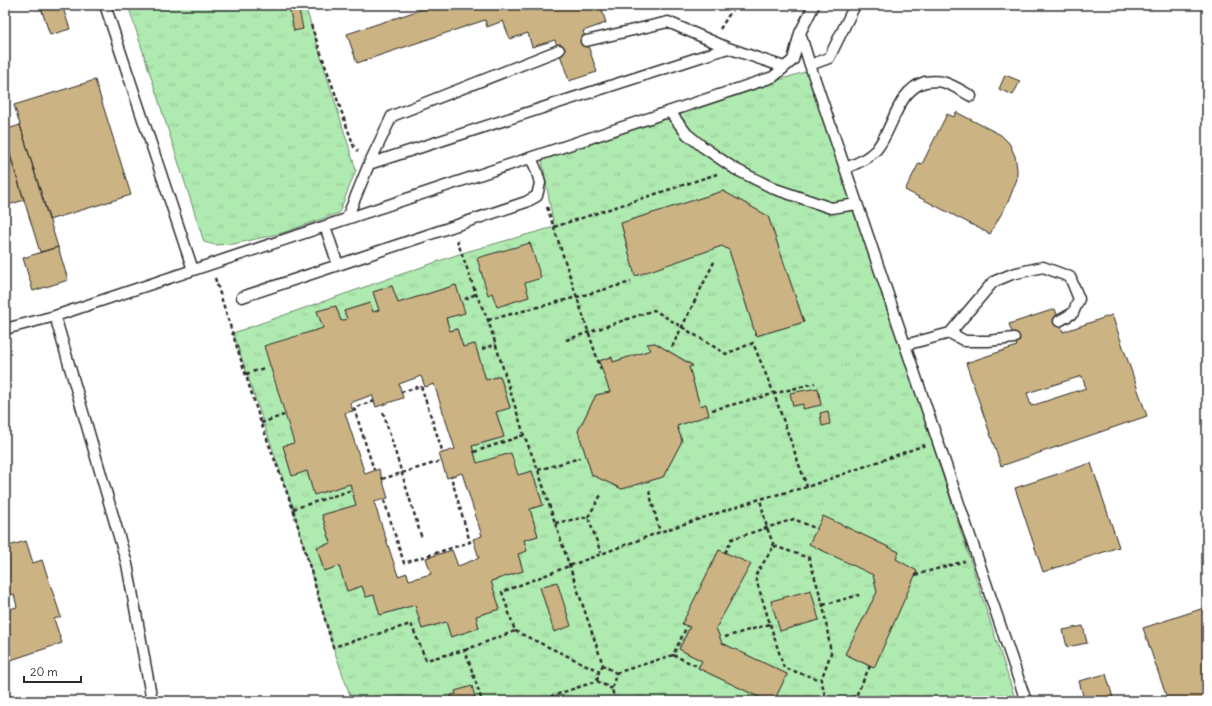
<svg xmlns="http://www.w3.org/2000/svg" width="1212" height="706" font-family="Delius,sans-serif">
<defs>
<pattern id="grass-tufts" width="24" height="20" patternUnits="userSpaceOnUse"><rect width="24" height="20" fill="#afeab0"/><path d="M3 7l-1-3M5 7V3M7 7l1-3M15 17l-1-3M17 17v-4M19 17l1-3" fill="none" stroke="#97c998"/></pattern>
</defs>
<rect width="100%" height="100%" fill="#fff"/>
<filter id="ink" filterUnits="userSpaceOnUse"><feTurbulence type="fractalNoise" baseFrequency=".025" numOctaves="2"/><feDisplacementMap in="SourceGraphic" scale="8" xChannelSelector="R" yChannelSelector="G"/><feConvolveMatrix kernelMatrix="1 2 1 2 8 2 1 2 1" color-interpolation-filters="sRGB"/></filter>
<g filter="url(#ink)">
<path fill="url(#grass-tufts)" stroke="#6d8a6e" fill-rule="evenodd" d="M128,5H305L356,170L339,213L282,233L234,244L215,245L204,242Z
M811,70L1016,701H774L787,674L722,643L716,628L750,564L719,550L683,624L690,627L679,649L702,661L698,668L767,701H352L333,647L293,509L233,333L462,253L554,227L541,154ZM723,191L768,216L804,322L756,336L729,250L722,246L635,275L621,224ZM456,285L464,312L446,318L450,331L457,329L463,347L475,344L486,380L500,376L510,407L496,412L504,437L472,446L477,463L518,475L532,471L543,505L530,509L538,536L524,540L518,554L523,571L491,581L499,609L476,616L479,628L451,637L446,622L422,629L415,605L381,615L374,595L366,597L362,586L347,591L339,566L324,571L317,548L331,543L322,515L356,505L350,484L314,494L307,471L292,475L283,446L294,443L323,328L318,311L336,306L341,321L347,319L344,311L370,303L373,312L379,310L373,292L392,286L398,303ZM655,343L693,365L689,367L700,406L706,404L709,415L677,426L682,441L663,477L622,489L592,475L578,431L596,395L610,392L599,361L611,357L613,362L651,350L647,344ZM823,516L899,552L896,559L917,571L873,668L845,654L877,592L873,575Z"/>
<path fill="#ccb383" stroke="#2b2b2b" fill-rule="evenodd" d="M40,5H62L70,29L50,35Z
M298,5L303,29L294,31L289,7Z
M435,5H616L602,10L606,23L583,31L597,72L569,81L555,40L532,47L528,33L510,39L503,21L487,27L485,20L357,63L347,34Z
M1005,75L1020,81L1013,95L999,89Z
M95,80L131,195L49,220L14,105Z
M956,112L1001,135L1009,143L1015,156L1017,169V179L1008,202L990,234L905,190L919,163L922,164L947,114L954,117Z
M20,125L58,247L40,252L5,138V130Z
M8,150L24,200L5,206V151Z
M723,191L768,216L804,322L756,336L729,250L722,246L635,276L621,223Z
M530,243L541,278L525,283L529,297L497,307L492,293L488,295L477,258Z
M58,247L68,280L33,291L23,258Z
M456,285L465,313L446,318L450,331L457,329L463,347L475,344L486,380L500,376L510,408L496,412L504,437L472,446L477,463L511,453L518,475L532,471L543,505L530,509L538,536L524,540L527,551L518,554L523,571L491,581L500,609L476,616L479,628L451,637L446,622L422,629L415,605L380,615L374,595L366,597L362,586L347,591L339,566L324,571L317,547L331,543L322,515L356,505L350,484L314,495L307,471L292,476L283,446L294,443L264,346L323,328L317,311L336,306L341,321L347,319L344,311L370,303L373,312L379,310L373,292L392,286L398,303ZM421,376L425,387L434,384L455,449L439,454L447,478L462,473L482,536L473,539L479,558L458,566L452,550L426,558L431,574L409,580L407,573L398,576L374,502L388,498L379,469L365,474L345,413L353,411L350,403L372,395L376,407L403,398L399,384Z
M1055,309L1063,332L1112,315L1147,416L1001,466L966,363L1017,346L1009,324ZM1082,376L1086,388L1031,406L1027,393Z
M655,343L693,366L689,367L700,406L706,404L709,415L677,426L682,441L663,477L622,489L592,475L578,431L596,395L610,392L599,361L612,357L613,362L651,350L647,344Z
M818,388L821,405L803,409V404L793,406L790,393Z
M828,411L830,424L822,426L820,413Z
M1091,463L1119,547L1043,572L1015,488Z
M823,516L899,552L896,559L917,571L874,668L845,654L877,592L873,575L809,544Z
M26,541L33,563L42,560L61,617L54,619L62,643L5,662V610L17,607L14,594L5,597V547Z
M719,550L751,564L716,628L722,643L787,674L774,701H767L698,668L702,661L679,649L690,627L682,624Z
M557,582L571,626L554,632L540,587Z
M811,590L819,620L780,631L771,601Z
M1207,607V701H1168L1143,628Z
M1083,626L1087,643L1067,647L1063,630Z
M1106,674L1114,701H1078L1084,699L1079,681Z
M472,686L476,701H452L451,695L456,694L455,691Z"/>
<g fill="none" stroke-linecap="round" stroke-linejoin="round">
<g stroke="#2b2b2b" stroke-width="13">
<path id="lane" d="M105,5L193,270
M814,5L800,33L810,65L829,58L855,5
M586,41L668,22L728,48L784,67
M810,65L1026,701
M670,112L687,134L703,147L735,169L775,189L831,208L857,204
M369,164L728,48
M845,168C857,164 867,159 876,150C894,129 896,91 925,82C931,81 938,81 943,82C953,85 962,91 971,96
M347,218L369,164L392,116L559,50
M338,265L526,202L537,196L540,183L536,169L531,158
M242,297L338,265L325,226
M55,316L127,564L152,701
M5,329L55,316L773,77L793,60L800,33
M950,333L993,282L1012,274L1043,267L1070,277L1079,299L1073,313L1059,321
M905,345L950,333L965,341H988L1014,338"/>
</g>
<path stroke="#2b2b2b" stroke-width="2.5" stroke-dasharray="4 3" stroke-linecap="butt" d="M793,5L794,12
M311,25L354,147L358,151
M720,29L735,5
M547,207L601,370
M554,227L717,174
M457,240L476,294L488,320L524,435L538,470L555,523L603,665L616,673L612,689L615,701
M215,278L261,423L293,509L333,647L411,624L426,660L465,650L482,701
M465,299L476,294
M488,320L577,297L631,282
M566,340L654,310L726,354L753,343L774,394L807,487
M672,347L715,260
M482,349L496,344
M246,374L264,368
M401,392L421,386L443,453
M374,401L354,408L374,470
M712,410L815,383
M383,412L422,539
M261,423L284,415
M474,452L524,435
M538,470L580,458
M382,479L441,461
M649,491L660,532
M384,500L404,563L470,542L451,477
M293,509L352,490
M588,517L601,495
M555,523L588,517L601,553
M774,546L809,558L823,605L831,653L821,680L827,701
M725,553L732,539L794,519L817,529
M915,575L965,561
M823,605L859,595
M770,624L784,668L821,680
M515,631L599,671
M725,637L770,624L755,576L774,546L767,528L760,499
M465,650L515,631L502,592L569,566L660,532L760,499L807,487L925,445
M673,655L699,667
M616,673L673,655L687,626
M597,681L599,671L603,665
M537,701L597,681L612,689
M837,701L856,696L870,666"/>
<use href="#lane" stroke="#fff" stroke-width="10"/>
</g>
</g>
<rect width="1212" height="706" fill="none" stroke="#fff" stroke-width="20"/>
<rect x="10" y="10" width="1192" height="686" fill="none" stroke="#2b2b2b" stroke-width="1.5" filter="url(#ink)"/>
<path d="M24 676v6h57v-6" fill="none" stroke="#2b2b2b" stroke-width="2"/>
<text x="30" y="676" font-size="12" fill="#2b2b2b" stroke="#ffffff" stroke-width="3" paint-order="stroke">20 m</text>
</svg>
